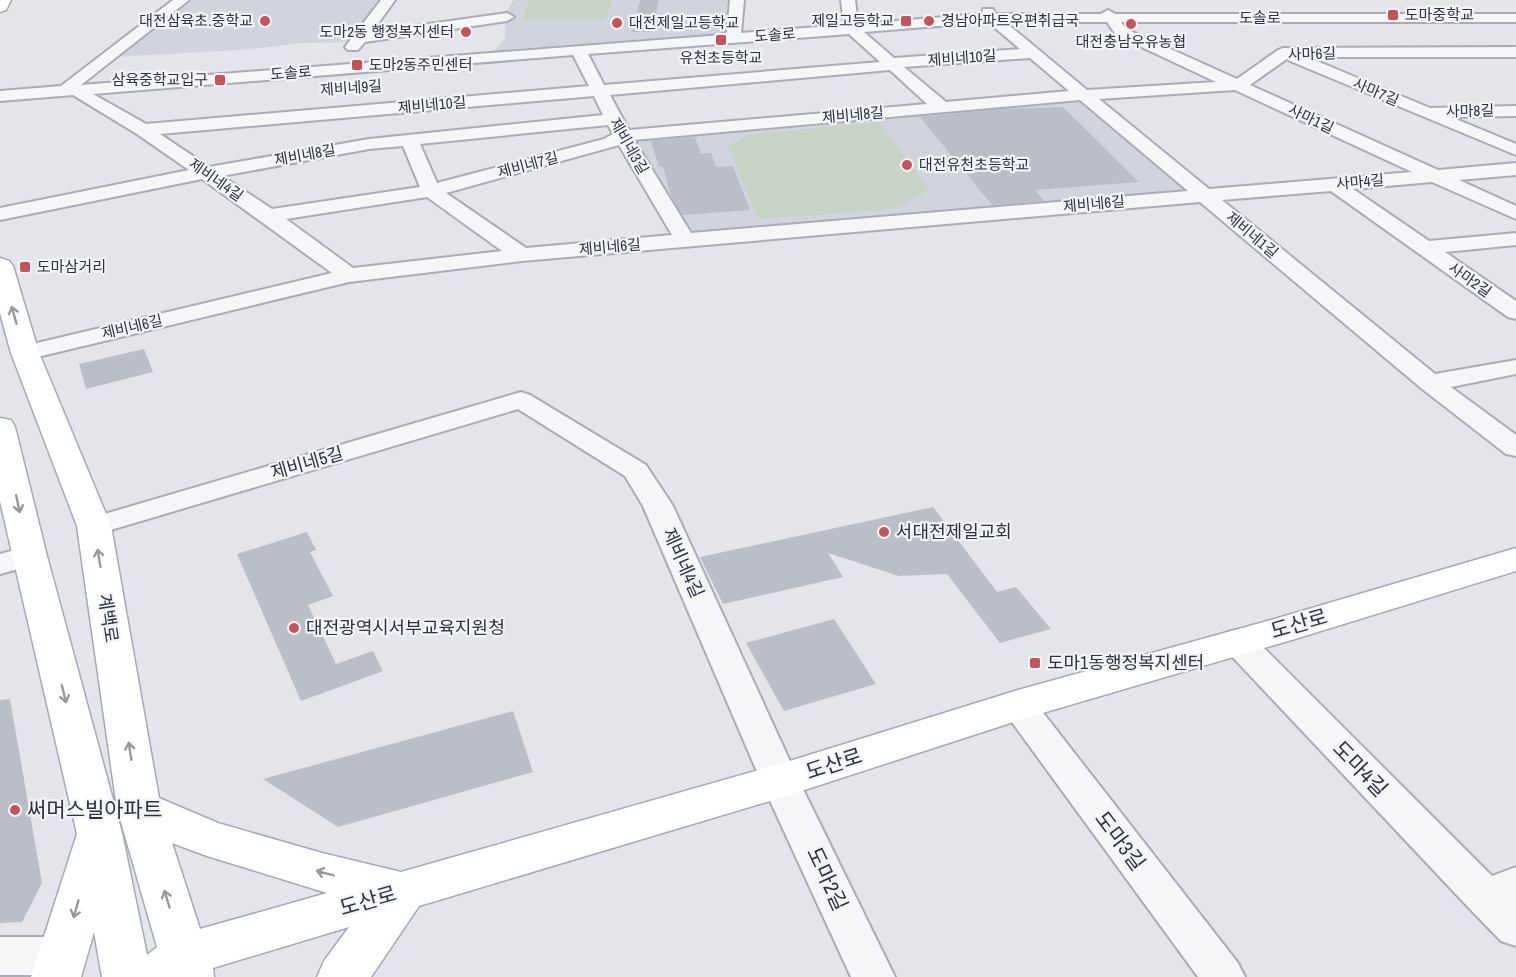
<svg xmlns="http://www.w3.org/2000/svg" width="1516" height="977" font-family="'Archivo Narrow','Noto Sans KR',sans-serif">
<rect width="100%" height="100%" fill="#e3e5ea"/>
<path fill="#d1d4dc" d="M192,0H382L353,42L302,43L240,50L113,57Z
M513,0H732L727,33L493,51L505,39L506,14Z
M1083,95L1204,195L686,235L629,135Z"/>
<path fill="#c7d3c5" d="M529,0H612L605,20H523Z
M879,122L929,189L901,206L885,210L758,219L728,146L748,135Z"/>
<path fill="#babec6" d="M640,0H659L652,32H632Z
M1063,107L1139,182L1035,190L1044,201L992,205L920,117L1002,109Z
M695,137L701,154L711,153L716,167L733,166L750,210L682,215L671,196L663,167H659L651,141Z
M144,349L153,372L86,389L79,364Z
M933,507L997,592L1016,587L1051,629L1000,643L947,574L899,576L828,553L843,577L723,604L700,557Z
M307,532L316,550L310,552L333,596L308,605L336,664L373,651L383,671L301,701L237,554Z
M834,619L876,684L784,711L746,643Z
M10,699L42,883L22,922L0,923V700Z
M513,711L533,772L338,827L263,779Z"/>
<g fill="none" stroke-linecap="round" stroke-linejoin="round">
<g stroke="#a8acb4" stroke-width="4">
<path id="minor" d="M173,0H189L81,85L722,35L727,32L730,0H744L741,33L844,25L841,0H855L858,24L982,14L983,9H993L996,14H1101L1108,10L1115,14H1516V22H1121L1126,29L1237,79L1278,50L1283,48L1516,47V57H1307L1430,108L1516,106V116L1451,117L1516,144V155L1290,61L1288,58L1250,85L1438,170L1516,163V175L1459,180L1516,206V219L1432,182L1353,189L1429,241L1516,233V245L1445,252L1516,301V319L1508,317L1331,191L1222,200L1435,374L1516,360V374L1451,387L1516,435V456L1506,454L1421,388L1200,202L522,261L349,282L25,360L16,358L13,353L16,348L332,273L202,179L0,220V208L189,170L137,134L73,95L0,101V91L61,86ZM988,22L1020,49L894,58L864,32ZM1005,22H1107L1116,35L1216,82L1087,90ZM849,34L880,62L604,85L588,54ZM573,55L589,86L146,124L93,94ZM1030,58L1069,91L946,102L904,67ZM890,70L927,104L629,130L610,95ZM1235,90L1412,172L1209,189L1099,99ZM594,96L603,115L369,139L209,167L160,134ZM1080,100L1188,191L691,233L634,140ZM608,125L613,134L604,139L437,183L420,144ZM619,145L672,235L526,248L446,193ZM403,146L420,187L272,209L222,176L369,149ZM427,197L502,251L353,268L286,219Z
M381,0H395L372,32L507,13L514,17L507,21L365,42L358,50H348L345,47Z
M521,392L530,395L646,465L673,506L799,781L895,977H851L761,781L643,506L625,476L518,409L104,532L94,535L84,532L79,526L84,520Z
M29,546L40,549L44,556L40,563L0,574V554Z
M1237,630L1249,633L1492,876L1516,867V946L1501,941L1470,909L1225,649L1220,641L1225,633Z
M1018,692L1030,696L1238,963L1245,977H1198L1006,714L1000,705L1006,696Z
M0,937H63L78,943L84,956L78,969L63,975H0Z"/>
</g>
<g stroke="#a3a9b5" stroke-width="3">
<path id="major" d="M0,0H11L6,10L0,12Z
M0,258L9,261L13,266L39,353L111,526L159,798L218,823L322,853L401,872L780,764L1018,690L1271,620L1516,548V571L1295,639L1029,717L780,798L419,906L371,977H317L324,961L349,927L213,968L214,977H102L94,932L81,977H31L77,834L0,501V418L11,420L15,427L47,556L122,833L147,955L157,947L117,808L77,526L11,353L0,313ZM172,843L207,856L327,893L200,929Z"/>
</g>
<use href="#minor" fill="#f5f6f8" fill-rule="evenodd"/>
<use href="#major" fill="#fff" fill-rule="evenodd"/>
</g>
<defs><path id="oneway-shaft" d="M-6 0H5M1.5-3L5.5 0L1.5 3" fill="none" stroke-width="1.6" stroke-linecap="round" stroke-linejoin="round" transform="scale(1.5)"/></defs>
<g stroke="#9698a0">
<use href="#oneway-shaft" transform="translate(14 315) rotate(-106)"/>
<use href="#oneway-shaft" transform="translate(18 504) rotate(78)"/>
<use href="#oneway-shaft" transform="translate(99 558) rotate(-99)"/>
<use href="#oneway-shaft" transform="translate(64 694) rotate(76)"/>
<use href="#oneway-shaft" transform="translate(130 751) rotate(-99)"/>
<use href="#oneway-shaft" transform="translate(325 873) rotate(-165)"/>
<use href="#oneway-shaft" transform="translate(167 899) rotate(-107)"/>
<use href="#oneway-shaft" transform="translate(76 909) rotate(106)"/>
</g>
<g fill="#c4535a" stroke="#f2f4f7" stroke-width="2">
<rect x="1387" y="9" width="12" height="12" rx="3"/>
<circle cx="265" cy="21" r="6"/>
<rect x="900" y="15" width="12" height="12" rx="3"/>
<circle cx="929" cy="21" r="6"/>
<circle cx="617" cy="23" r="6"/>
<circle cx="1131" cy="24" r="6"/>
<circle cx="466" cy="32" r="6"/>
<rect x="715" y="34" width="12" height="12" rx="3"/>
<rect x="351" y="59" width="12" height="12" rx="3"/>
<rect x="214" y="74" width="12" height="12" rx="3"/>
<circle cx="907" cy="165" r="6"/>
<rect x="19" y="261" width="12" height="12" rx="3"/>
<circle cx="884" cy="532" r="6"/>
<circle cx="294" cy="628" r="6"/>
<rect x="1029" y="657" width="12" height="12" rx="3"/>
<circle cx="15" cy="810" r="6"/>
</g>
<g text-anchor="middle" stroke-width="4.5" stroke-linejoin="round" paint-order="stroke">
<g font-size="15" fill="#2c3241" stroke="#f2f4f7" text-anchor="start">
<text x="1405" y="20">도마중학교</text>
<text x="253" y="26" text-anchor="end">대전삼육초.중학교</text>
<text x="894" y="26" text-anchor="end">제일고등학교</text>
<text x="941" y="26">경남아파트우편취급국</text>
<text x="629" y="28">대전제일고등학교</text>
<text x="454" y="37" text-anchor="end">도마2동 행정복지센터</text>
<text x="1131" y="47" text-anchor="middle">대전충남우유농협</text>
<text x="721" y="63" text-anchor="middle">유천초등학교</text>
<text x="369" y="70">도마2동주민센터</text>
<text x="208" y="85" text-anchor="end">삼육중학교입구</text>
<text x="919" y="170">대전유천초등학교</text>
<text x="37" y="272">도마삼거리</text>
</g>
<g font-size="15" fill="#2c3241" stroke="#f2f4f7">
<text x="1260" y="23">도솔로</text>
<text transform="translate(775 35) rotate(-5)" y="5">도솔로</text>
<text transform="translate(1312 54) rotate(-2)" y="5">사마6길</text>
<text transform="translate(962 58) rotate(-4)" y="5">제비네10길</text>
<text transform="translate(291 73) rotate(-5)" y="5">도솔로</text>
<text transform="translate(351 88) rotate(-4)" y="5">제비네9길</text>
<text transform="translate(1376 92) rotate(23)" y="5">사마7길</text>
<text transform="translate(432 105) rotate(-5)" y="5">제비네10길</text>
<text transform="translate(1470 111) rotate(-1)" y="5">사마8길</text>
<text transform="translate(853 115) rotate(-5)" y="5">제비네8길</text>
<text transform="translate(1311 119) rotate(25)" y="5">사마1길</text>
<text transform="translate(629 146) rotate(60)" y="5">제비네3길</text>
<text transform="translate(305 155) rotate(-10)" y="5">제비네8길</text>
<text transform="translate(528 165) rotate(-15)" y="5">제비네7길</text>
<text transform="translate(216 180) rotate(35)" y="5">제비네4길</text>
<text transform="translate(1360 182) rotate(-5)" y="5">사마4길</text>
<text transform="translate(1094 204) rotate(-5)" y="5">제비네6길</text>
<text transform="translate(1252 235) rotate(40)" y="5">제비네1길</text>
<text transform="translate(610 247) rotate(-5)" y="5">제비네6길</text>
<text transform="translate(1470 280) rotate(35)" y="5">사마2길</text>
<text transform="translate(132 327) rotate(-13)" y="5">제비네6길</text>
</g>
<g font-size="18" fill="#2c3241" stroke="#f2f4f7">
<text transform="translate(307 463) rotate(-16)" y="6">제비네5길</text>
<text transform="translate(683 563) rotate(66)" y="6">제비네4길</text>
<text transform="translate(108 618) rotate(81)" y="6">계백로</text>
</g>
<g font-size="18" fill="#2c3241" stroke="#f2f4f7" text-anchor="start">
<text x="896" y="538">서대전제일교회</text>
<text x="306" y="634">대전광역시서부교육지원청</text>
<text x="1047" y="669">도마1동행정복지센터</text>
</g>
<g font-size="21" fill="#2c3241" stroke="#f2f4f7">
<text transform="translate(1299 624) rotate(-16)" y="7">도산로</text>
<text transform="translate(834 764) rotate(-18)" y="7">도산로</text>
<text transform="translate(1360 769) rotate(46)" y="7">도마4길</text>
<text transform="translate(1120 841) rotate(53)" y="7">도마3길</text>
<text transform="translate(827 879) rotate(65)" y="7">도마2길</text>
<text transform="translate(368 901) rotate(-16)" y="7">도산로</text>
</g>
<g font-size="21" fill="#2c3241" stroke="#f2f4f7" text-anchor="start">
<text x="27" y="817">써머스빌아파트</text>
</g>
</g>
</svg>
